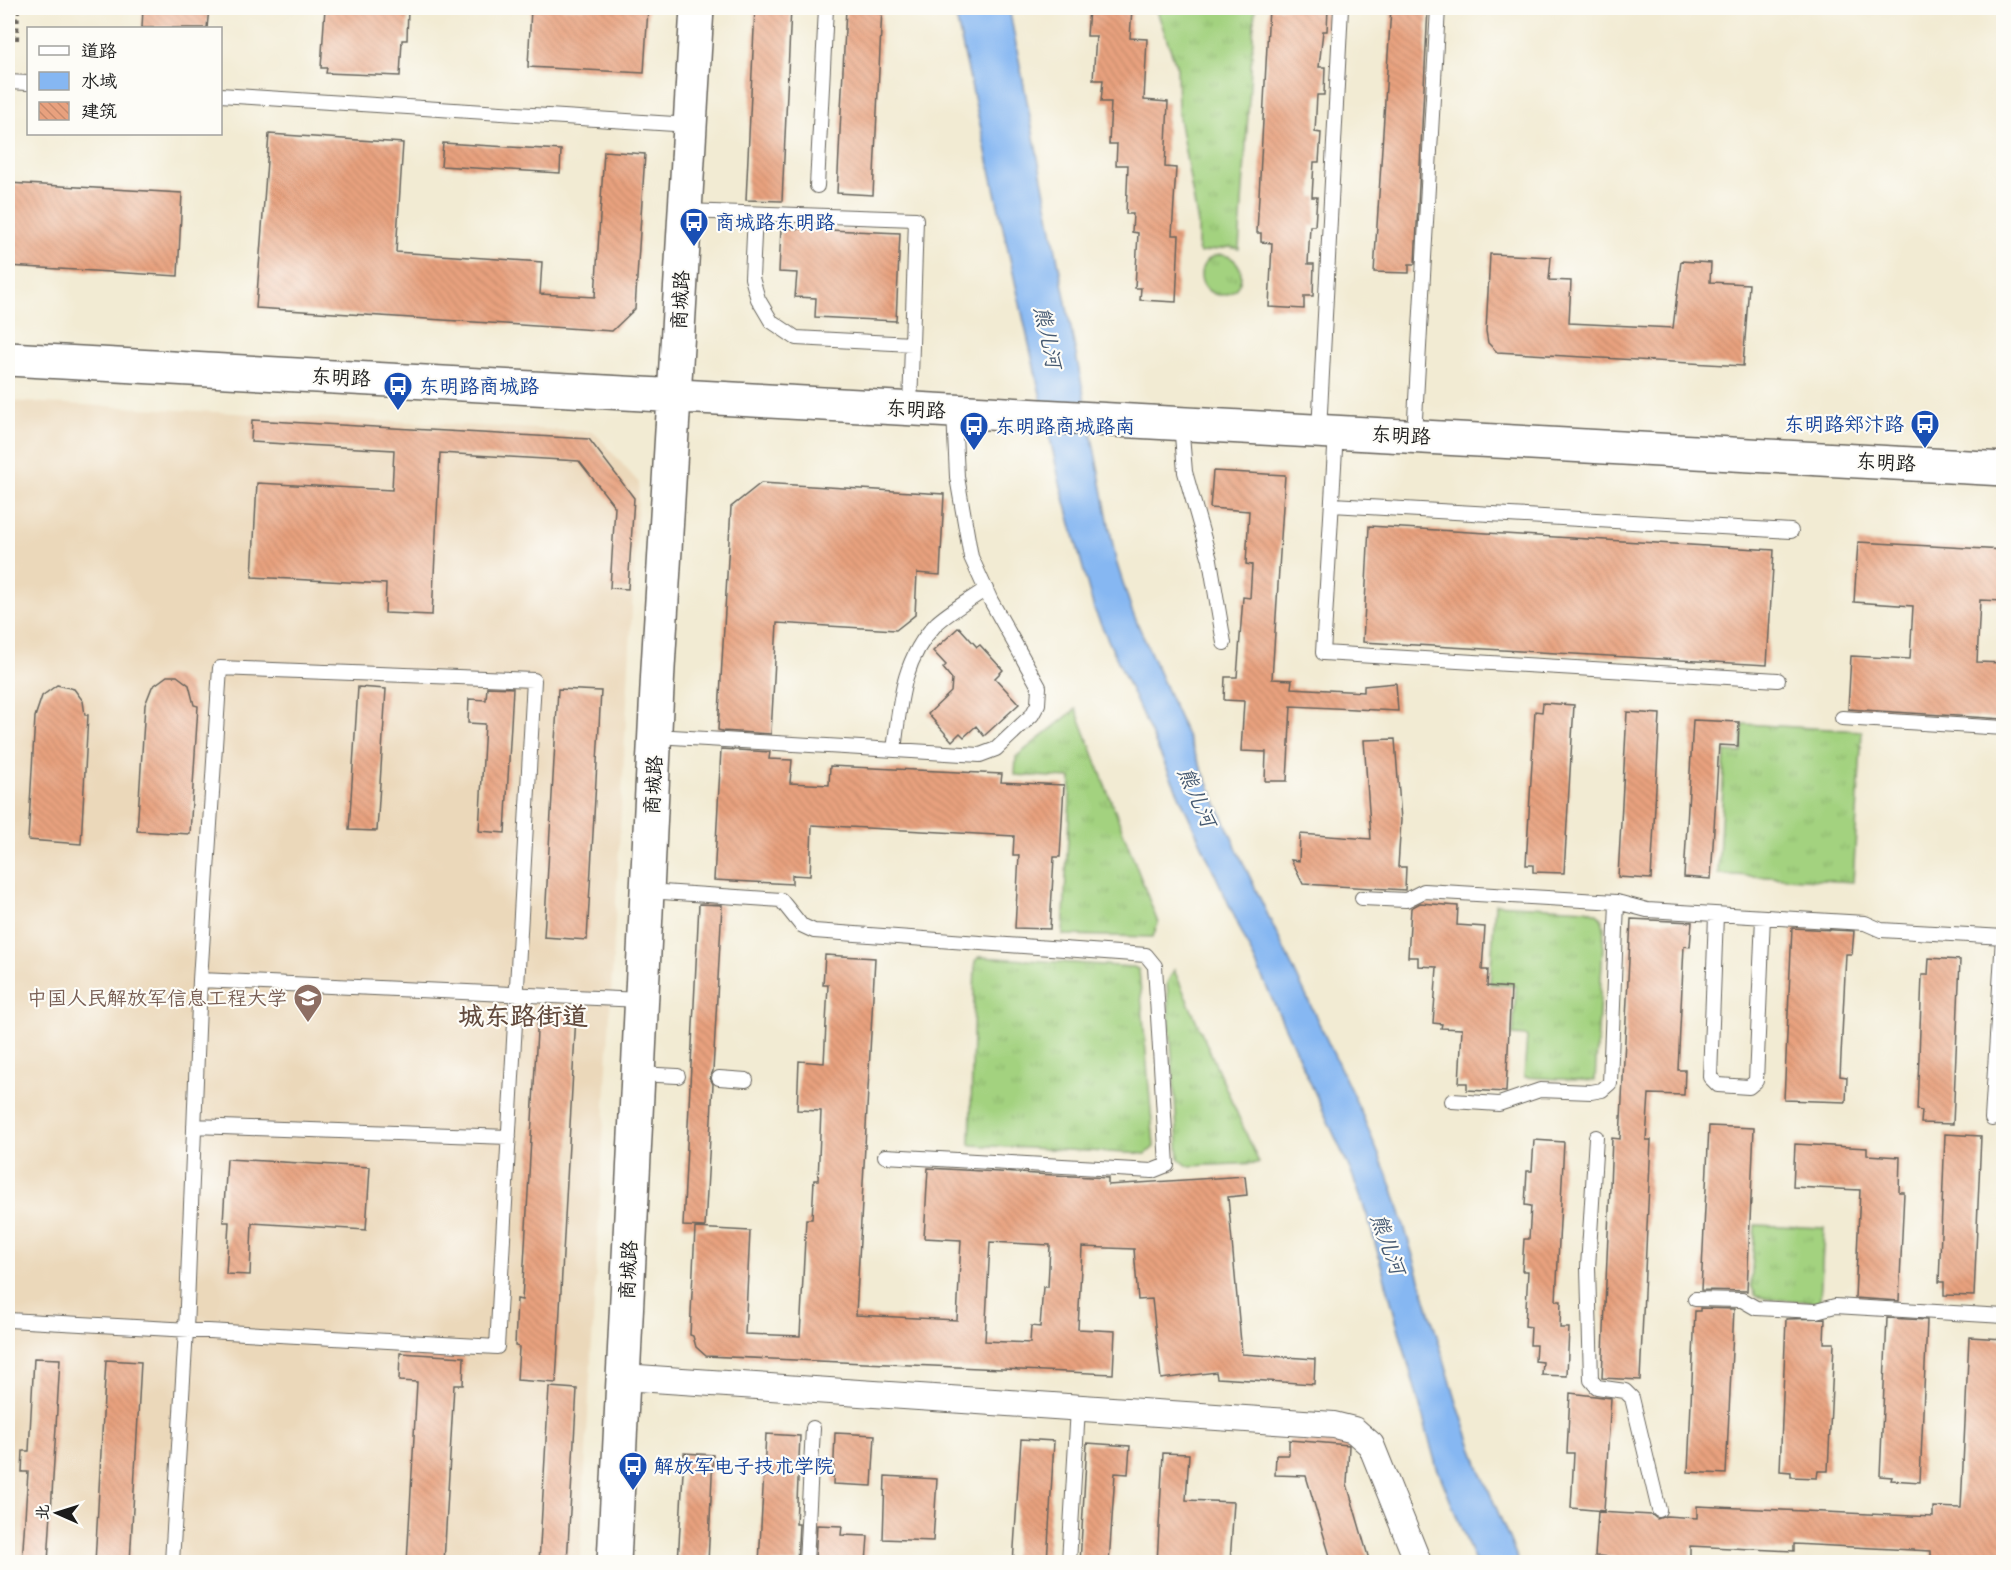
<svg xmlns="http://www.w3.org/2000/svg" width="2011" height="1570" font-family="Mali,'LXGW WenKai TC',sans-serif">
<defs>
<pattern id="grass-tufts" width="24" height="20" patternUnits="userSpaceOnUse" patternTransform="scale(1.5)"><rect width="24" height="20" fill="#a3d27f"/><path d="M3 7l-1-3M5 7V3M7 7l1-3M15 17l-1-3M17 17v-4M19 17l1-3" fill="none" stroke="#8cb46d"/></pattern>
<pattern id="building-back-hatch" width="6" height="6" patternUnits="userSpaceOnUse" patternTransform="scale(1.5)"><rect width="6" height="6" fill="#e8a17e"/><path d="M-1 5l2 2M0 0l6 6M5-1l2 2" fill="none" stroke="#c68a6c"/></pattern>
</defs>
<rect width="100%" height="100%" fill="#fdfcf7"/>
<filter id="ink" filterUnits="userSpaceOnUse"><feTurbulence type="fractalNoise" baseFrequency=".0167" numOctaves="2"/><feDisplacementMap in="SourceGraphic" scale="12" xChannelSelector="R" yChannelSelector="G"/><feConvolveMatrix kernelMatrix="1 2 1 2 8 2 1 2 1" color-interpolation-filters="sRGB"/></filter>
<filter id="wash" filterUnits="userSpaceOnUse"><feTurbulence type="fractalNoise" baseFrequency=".008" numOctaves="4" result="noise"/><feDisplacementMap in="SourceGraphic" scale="24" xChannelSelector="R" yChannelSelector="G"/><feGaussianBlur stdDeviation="1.35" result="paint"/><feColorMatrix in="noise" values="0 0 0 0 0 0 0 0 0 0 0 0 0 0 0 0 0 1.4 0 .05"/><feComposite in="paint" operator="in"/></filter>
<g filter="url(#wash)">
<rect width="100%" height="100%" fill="#f2ebd3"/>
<path fill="#ebd8ba" d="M8,401L594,432L639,483L580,1562H8Z"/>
<path fill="url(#grass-tufts)" stroke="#60774e" stroke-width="1.5" d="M1156,8H1255L1239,249L1229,247L1200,253L1198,250V224L1178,112L1177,68Z
M1201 275a20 20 0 1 1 40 0a20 20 0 1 1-40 0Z
M1076,709L1158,923L1153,937L1063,935L1071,778L1015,775L1016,757Z
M1743,724L1862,731L1853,882L1718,874L1725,752L1741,753Z
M1495,904L1586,909C1598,912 1602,915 1604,928L1595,1081L1524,1077L1527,1036L1513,1035L1516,986L1490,984Z
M979,957L1134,967L1139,970L1154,1147L1146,1154L970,1145L975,961Z
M1174,970L1259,1163L1188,1166L1179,1159L1167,983Z
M1755,1225L1824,1228L1820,1302L1767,1299L1756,1296L1751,1285Z"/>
<path fill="#86b7f2" stroke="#516a87" stroke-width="1.5" d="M954,8H1009L1116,561L1132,611L1240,856L1361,1112L1393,1189L1457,1403L1479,1467L1519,1562H1475L1436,1465L1369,1221L1352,1174L1094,609L1060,483Z"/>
<g id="blocks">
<path fill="url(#building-back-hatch)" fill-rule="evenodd" d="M143,8H209L207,28H142Z
M325,8H408L407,40H402L400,76L326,73L327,68H321Z
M531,8H648L644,73L528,67Z
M755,8H791L782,201L746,200Z
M846,8H882L873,195L837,193Z
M1089,8H1132L1130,38L1147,39L1144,100L1168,102L1165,167L1176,168L1172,235H1179L1176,302L1140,300L1141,288H1135L1138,233L1132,232L1133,214H1126L1128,165H1116L1117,144H1109L1111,102H1101L1103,80H1093L1096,36H1087Z
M1269,8H1328L1327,31H1323L1319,67H1325L1324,95H1317L1315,132L1321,133L1319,162H1314L1312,197H1317L1315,226H1310L1308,264H1314L1313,296H1304V309L1269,307L1272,243L1261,242V233H1257Z
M1391,8H1428L1415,264H1409V273L1374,272Z
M269,134L403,143L396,252L542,262L540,294L595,297L604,151L645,154L635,309L612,331L256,308Z
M443,143L561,150L560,173L441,166Z
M8,183L182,193L178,276L8,266Z
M781,228L900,233L896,321L815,317L816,298L795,297L797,273L779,272Z
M1490,254L1551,257L1549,280L1571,281L1569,323L1673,328L1681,261L1711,263L1710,282L1749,284L1743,366L1497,352L1488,343L1486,331Z
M252,420L589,439L634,498L628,589L610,588L615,507L579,461L440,453L432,615L385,613L386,584L252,577L257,483L392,490L394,450L251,442Z
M1213,471L1285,475L1272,679L1292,680L1291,688L1364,692V686L1396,683L1398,711L1291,706L1287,781H1265L1266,752L1241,751L1244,701L1224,700L1225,677H1237L1243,597L1250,598L1252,565L1246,564L1249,511L1210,508Z
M761,483L944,494L940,575L917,573L915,615L896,630L777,623L771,734L722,731L718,730L731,507Z
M1369,526L1774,550L1767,665L1363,642Z
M1858,542L2004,550V601L1980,600L1977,662L2004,663V719L1848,709L1851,656L1910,659L1913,606L1854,602Z
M959,627L977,647L980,645L1003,670L995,678L1019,704L984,736L976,726L964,737L960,733L952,741L928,714L951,692L952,679L943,668L946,665L933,651Z
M167,676H177L189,685L194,705L198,706L190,834L137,831L145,705L152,687Z
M57,685L74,689L83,701L85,715H88L81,844L28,840L35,717L42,696Z
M358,687L386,689L377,831L349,830Z
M487,687L513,688L505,833L479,831L485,724L468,723L469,699L486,700Z
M558,689L601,691L587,940L544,937Z
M1543,703L1574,705L1564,873L1533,872V865H1526L1535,711L1542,712Z
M1627,712L1660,714L1651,879L1618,877Z
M1693,720L1739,722L1738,746L1719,745L1711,879L1684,877Z
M1395,739L1401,820L1398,867H1406L1405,890L1303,884L1291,860L1299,861L1300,834L1371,839L1364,740Z
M721,749L770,752L769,759L792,760L790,783L829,785L830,766L1002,774L1001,782L1064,785L1060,857H1054L1050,929L1015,928L1019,855H1013L1014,836L812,825L810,876L792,875V884L714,880Z
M1420,903L1458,906L1457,925L1485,927L1482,970H1488L1487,986L1511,988L1506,1092L1467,1090V1083H1459L1462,1029L1441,1028L1442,1024L1433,1023L1437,967L1418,966V957H1408L1411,908Z
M699,904L722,905L713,1071L710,1078L713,1084L705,1227L683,1226Z
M1631,919L1692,922L1690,947L1684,946L1678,1070H1685L1684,1095L1649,1094L1646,1140H1651L1640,1380L1602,1378L1612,1138L1620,1139Z
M1792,928L1854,931L1852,954H1846L1840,1076L1847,1077L1846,1102L1784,1100Z
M825,955L875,958L856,1315L957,1320L961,1240L924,1238L928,1168L1108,1178V1185L1245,1176L1247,1195L1228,1197L1242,1354L1315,1359L1314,1384L1217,1378L1216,1372L1161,1379L1152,1299L1138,1300L1134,1249L1082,1247L1078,1329L1115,1331L1113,1374L706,1356L696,1347L693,1336L690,1335L695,1228L750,1231L745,1334L800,1336L806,1219H812L814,1180H818L821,1111L797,1110L799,1061L824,1063L828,985H823ZM990,1242L1050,1245L1048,1287H1043L1040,1327L1031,1326L1030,1343L985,1341Z
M1929,958L1960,960L1953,1124L1921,1123L1922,1111L1917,1110L1922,975H1928Z
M538,1013L576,1015L556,1383L517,1380L519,1347L515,1346L517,1299L522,1300Z
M1709,1126L1754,1128L1747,1291L1701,1290Z
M1945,1134L1981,1136L1974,1296L1944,1295V1282H1939Z
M1534,1140L1564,1142L1556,1301H1561L1560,1328H1569L1567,1376L1542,1375L1543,1362L1535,1361L1536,1345H1530L1531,1327L1525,1326L1528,1271H1522L1524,1239H1529L1531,1206L1525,1205L1527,1171H1532Z
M1795,1144L1867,1148V1155L1900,1157L1899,1192H1904L1899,1301L1855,1298L1860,1190L1793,1187Z
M227,1159L370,1167L366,1230L252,1223L250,1275L226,1274L229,1222H223Z
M1700,1308L1734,1309L1726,1474L1688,1472L1695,1311H1700Z
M1825,1318L1824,1343H1834L1828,1471H1818L1817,1478L1791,1477V1472L1780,1471L1786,1319Z
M1887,1318L1927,1320L1920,1482L1891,1480L1892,1477L1880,1476Z
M1969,1337L2004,1339L2001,1510H2004V1563H1931V1551L1794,1544V1551L1690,1546V1561L1595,1556L1598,1512L1652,1515L1657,1519L1666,1516L1697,1518V1506L1933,1517V1507L1961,1508Z
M400,1353L464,1357L463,1385H454L444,1563H407L417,1382L399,1381Z
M34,1358L60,1359L48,1563H22L28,1472H22L23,1451H29Z
M106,1360L141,1362L130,1563H95Z
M549,1387L577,1389L567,1563H539Z
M1570,1393L1611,1398L1604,1511L1571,1508L1574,1453H1567Z
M835,1433L875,1435L872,1486L833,1484Z
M766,1434L800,1436L796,1524H799L797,1563H759Z
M1021,1439L1054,1441L1047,1563H1013Z
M1289,1440L1349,1445L1347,1484L1370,1563H1332L1306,1476L1275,1475L1276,1455H1289Z
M1087,1443L1130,1446L1128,1474L1115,1473L1109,1563H1080Z
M684,1453L713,1455L708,1563H678Z
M1163,1453L1189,1454L1186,1500L1234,1502L1230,1563H1157Z
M885,1476L937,1479L933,1541L883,1539Z
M817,1525L842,1526L841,1535L868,1536L866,1563H815Z"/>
</g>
</g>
<g filter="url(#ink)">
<use href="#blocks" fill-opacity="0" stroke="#67645c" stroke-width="1.5"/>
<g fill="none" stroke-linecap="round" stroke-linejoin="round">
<g stroke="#67645c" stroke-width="16">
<path id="lane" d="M8,82L28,83
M220,95L690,125
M817,186L826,8
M685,211L916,219L910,408
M755,214L752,278L758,299L771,321L796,338L912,344
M1181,423L1185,472L1210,560L1224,643
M1319,431L1341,8
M1336,432L1323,653L1778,680
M1414,436L1438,8
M1332,505L1791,531
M1842,718L2004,728
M655,736L980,755L996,749L1032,715L1038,704L1039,687L991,601L971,557L957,477L954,412
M894,750C900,703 902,660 936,624C950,611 970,600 986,589
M647,891L781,900L801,925L814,931L1146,955L1155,966L1167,1165L1152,1171L885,1156
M1362,898L1406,900L1424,891L1617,902L1647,910L1865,923L1881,930L2004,937
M1716,915L1710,1077L1718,1085L1749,1087L1756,1081L1763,917
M200,980L641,1000
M638,1074L678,1076
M719,1078L746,1080
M1452,1101L1499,1104L1540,1090L1591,1092L1602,1090L1610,1083L1617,902
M1992,1119L2003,937
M194,1126L509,1137
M1596,1137L1588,1267L1591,1380L1597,1387L1625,1391L1632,1398L1659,1510
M1695,1299L1742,1300L1756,1308L1816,1311L1835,1306L2004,1316
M8,1320L497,1347L534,680L220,668L200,980L186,1330L172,1562
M806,1562L813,1428
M1069,1562L1078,1408"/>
</g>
<g stroke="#67645c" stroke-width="28">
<path id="street" d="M623,1377L1334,1425L1354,1430L1371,1445L1418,1562"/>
</g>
<g stroke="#67645c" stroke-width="36">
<path id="secondary" d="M8,359L2004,469
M614,1562L658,668L697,8"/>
</g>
<path stroke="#67645c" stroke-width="4" stroke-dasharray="4.5 4.5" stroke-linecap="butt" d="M17,40L18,8"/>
<use href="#lane" stroke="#fff" stroke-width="14"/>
<use href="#street" stroke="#fff" stroke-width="26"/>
<use href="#secondary" stroke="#fff" stroke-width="33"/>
</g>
</g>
<defs>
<g id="bus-pin" transform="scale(1.5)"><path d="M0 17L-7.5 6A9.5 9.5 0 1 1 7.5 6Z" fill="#1a4fb4" stroke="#fdfcf7"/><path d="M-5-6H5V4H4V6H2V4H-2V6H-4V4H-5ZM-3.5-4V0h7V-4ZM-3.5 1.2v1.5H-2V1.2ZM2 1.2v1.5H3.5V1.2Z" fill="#fff"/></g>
<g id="university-pin" transform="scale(1.5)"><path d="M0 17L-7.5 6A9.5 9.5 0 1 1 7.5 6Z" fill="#8d6e63" stroke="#fdfcf7"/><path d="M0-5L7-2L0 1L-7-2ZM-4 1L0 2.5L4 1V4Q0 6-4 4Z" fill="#fff"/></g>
</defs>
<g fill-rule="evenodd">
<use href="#bus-pin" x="694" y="222"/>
<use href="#bus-pin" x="398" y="386"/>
<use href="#bus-pin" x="1925" y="424"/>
<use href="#bus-pin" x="974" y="426"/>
<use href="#university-pin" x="308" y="998"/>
<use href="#bus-pin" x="633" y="1466"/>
</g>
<g text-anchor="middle" stroke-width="4.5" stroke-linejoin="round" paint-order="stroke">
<g font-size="20" fill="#164399" stroke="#fdfcf7" text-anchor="start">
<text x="715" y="229">商城路东明路</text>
<text x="419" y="393">东明路商城路</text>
<text x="1904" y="431" text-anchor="end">东明路郑汴路</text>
<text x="995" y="433">东明路商城路南</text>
<text x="654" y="1473">解放军电子技术学院</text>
</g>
<g font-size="20" fill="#1c1c1c" stroke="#fdfcf7">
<text transform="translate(680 300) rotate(-87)" y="7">商城路</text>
<text transform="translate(341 377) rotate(3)" y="7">东明路</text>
<text transform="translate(916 409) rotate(3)" y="7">东明路</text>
<text transform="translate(1401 435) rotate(3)" y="7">东明路</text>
<text transform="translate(1886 462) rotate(3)" y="7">东明路</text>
<text transform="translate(653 785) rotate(-87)" y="7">商城路</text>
<text transform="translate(628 1270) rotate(-87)" y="7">商城路</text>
</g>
<g font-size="20" fill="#785e54" stroke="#fdfcf7" text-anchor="end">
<text x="287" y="1005">中国人民解放军信息工程大学</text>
</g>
<g font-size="21" font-style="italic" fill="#465a72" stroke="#fdfcf7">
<text transform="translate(1048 337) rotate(78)" y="7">熊儿河</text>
<text transform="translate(1197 797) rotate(66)" y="7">熊儿河</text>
<text transform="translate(1388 1244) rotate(70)" y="7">熊儿河</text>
</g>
<g font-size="26" font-weight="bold" fill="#634b3e" stroke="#fdfcf7">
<text x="523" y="1025">城东路街道</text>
</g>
</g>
<rect width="2011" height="1570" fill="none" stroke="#fdfcf7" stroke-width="30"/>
<rect x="27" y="27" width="195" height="108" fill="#fdfcf7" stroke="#a3a29f" stroke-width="1.5"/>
<rect x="39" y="46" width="30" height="9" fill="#ffffff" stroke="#a3a29f" stroke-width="1.5"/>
<text x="81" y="57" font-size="18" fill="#1c1c1c">道路</text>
<rect x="39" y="72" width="30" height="18" fill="#86b7f2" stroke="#a3a29f" stroke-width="1.5"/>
<text x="81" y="87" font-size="18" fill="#1c1c1c">水域</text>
<rect x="39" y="102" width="30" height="18" fill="url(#building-back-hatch)" stroke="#a3a29f" stroke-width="1.5"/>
<text x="81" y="117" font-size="18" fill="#1c1c1c">建筑</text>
<g transform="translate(57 1513) rotate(273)" stroke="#fdfcf7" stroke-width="4.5" paint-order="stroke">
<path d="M0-4.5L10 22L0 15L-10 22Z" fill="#1c1c1c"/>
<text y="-9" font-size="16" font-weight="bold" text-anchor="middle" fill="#1c1c1c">北</text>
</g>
</svg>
